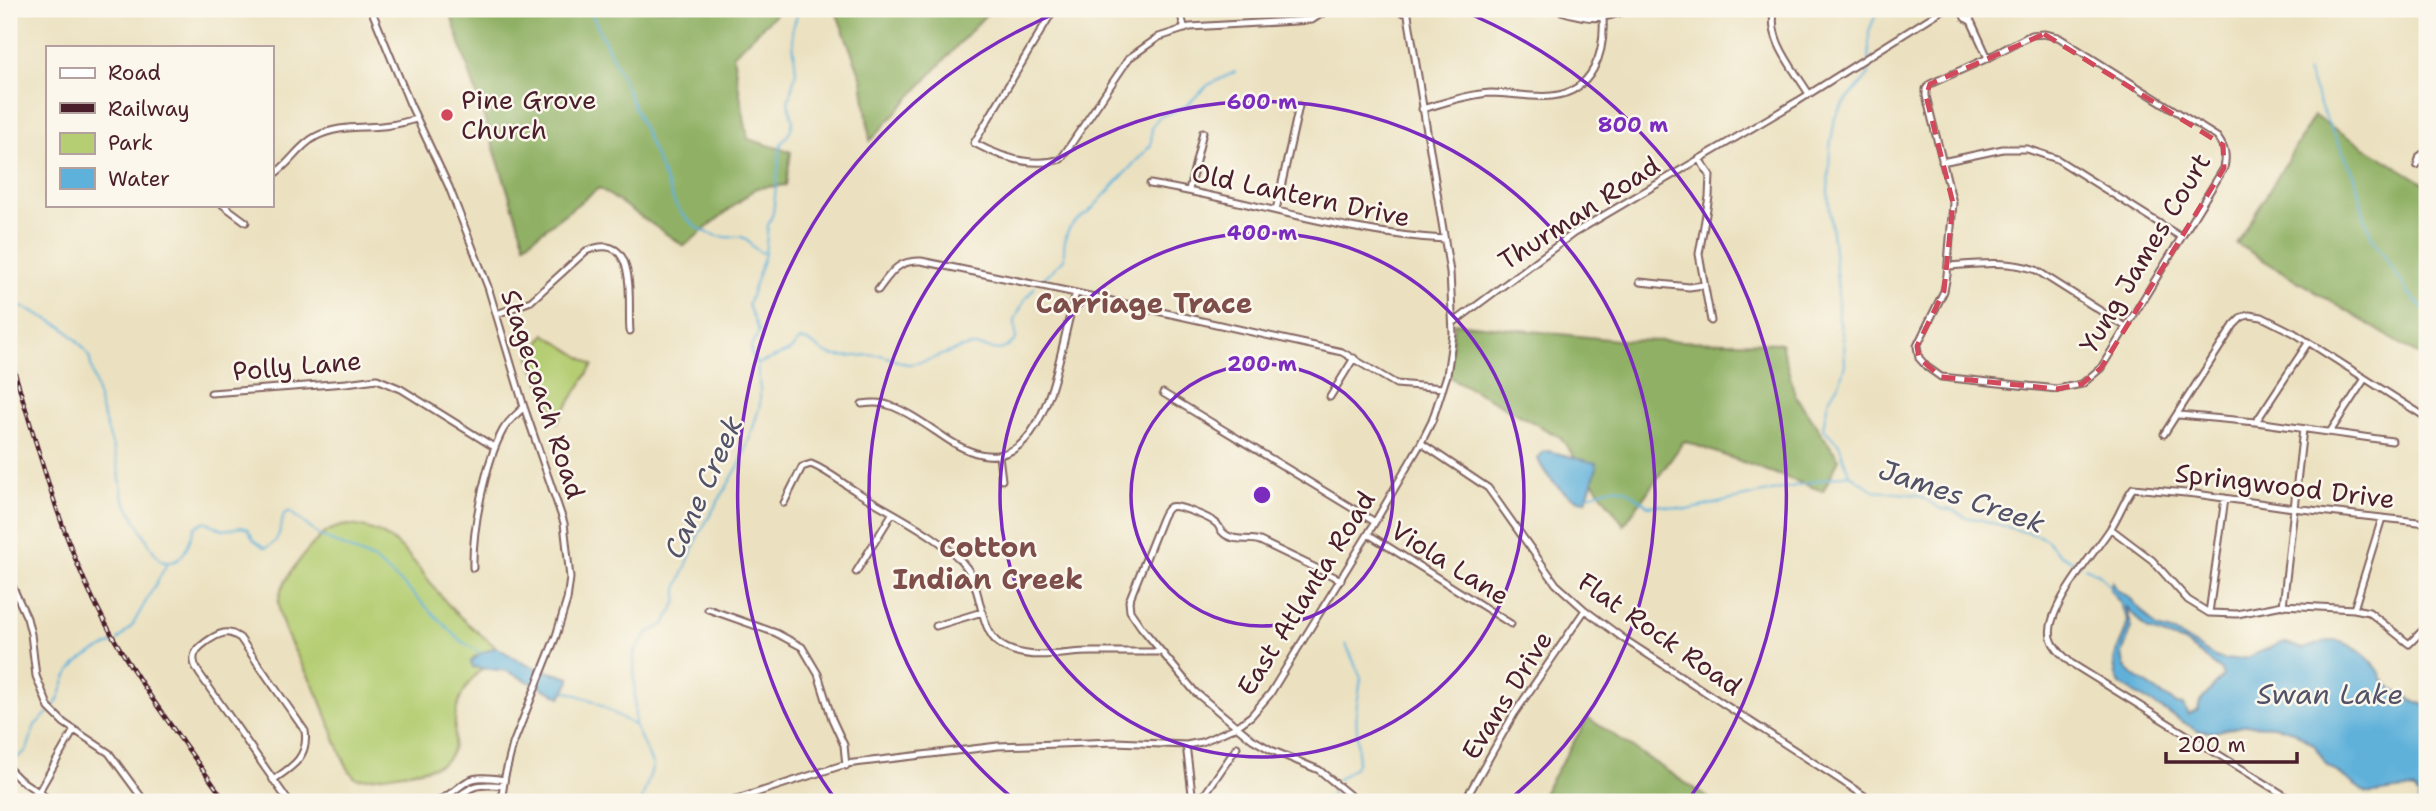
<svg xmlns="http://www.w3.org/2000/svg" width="2436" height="811" font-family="'Shantell Sans',sans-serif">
<rect width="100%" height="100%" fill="#fbf7ec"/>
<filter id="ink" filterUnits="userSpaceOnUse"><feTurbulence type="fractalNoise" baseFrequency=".0143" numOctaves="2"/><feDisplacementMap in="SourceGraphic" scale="14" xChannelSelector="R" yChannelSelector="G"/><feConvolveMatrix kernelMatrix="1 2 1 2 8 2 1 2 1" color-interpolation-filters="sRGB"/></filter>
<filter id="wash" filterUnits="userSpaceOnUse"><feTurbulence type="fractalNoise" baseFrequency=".00686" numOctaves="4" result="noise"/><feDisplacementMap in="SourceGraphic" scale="28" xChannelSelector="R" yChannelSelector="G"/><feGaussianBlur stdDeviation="1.57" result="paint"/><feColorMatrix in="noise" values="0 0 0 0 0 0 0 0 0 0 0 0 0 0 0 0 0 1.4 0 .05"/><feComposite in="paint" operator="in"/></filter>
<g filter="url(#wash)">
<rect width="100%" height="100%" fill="#ebe1c0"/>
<path fill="#b5ce73" stroke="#80764f" stroke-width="2" d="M545,334L593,365L557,422L530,357Z
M348,525C405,529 419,575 454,611C467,624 482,635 496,647L474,657L471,664L473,667L483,668C469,680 460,694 456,713C452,733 461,753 439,765C431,769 361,781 356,778C344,771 328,717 321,701C311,675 271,623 280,594C284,580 296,565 305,553C318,538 327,527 348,525Z"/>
<path fill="#90b165" stroke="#6d6848" stroke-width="2" d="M449,9H781L733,55L748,139L791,152L786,185L756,188L684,246L599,188L525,244Z
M835,9H991L870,141L862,79Z
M2314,116L2427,185V360L2237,244Z
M1454,323L1617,340L1781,343L1795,395L1839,459L1823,491L1684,441L1624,525L1560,437L1449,377Z
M1588,718L1714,802H1538Z"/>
<path fill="#5eb1da" stroke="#546882" stroke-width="2" fill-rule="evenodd" d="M1548,451L1596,463L1597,467L1586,501C1566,500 1545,476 1538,459L1543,452Z
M2112,581L2117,590L2131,599L2157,628L2178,634L2215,657L2225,660L2246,658L2281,643H2287L2302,649C2313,647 2321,640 2333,641C2350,641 2370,658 2379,671C2381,675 2381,677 2384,681C2390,688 2418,704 2427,706V802H2418L2419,797L2415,790C2399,786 2382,795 2366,793L2327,765L2314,745L2294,731L2274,726L2247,725L2214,732L2198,731L2120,684C2105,654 2124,647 2128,620L2120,603L2110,590ZM2126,606L2147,630L2184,642L2221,670L2223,676L2200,702L2198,710L2188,715L2183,705L2177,704L2134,676L2124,666L2122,654L2132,628Z
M496,647L527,665L570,678V681L561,697L507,671L473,667L471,661L480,654Z"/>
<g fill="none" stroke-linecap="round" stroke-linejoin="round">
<path stroke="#5eb1da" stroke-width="2" d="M589,9L619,71L676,206C689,223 703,235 725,237C730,238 737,236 742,237C749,239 751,249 763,253
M1878,9L1869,31V74L1839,110L1835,118L1830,147L1828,192L1838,291V314L1844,343L1845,364L1840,381L1828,401L1823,428L1839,444L1849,474L1875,491L1918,495L1941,509L1952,510L1967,518L1978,519L2039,536L2047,540L2059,554L2080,565
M2307,72L2324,115L2355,176L2365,219L2372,237L2409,294L2427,312
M1040,282L1064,259C1063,234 1067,225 1089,212L1151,145L1152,126L1159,117L1186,106L1208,85L1235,72
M9,302L32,311L63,327L83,347L89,356L100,406L117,460L123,497L152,549L161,561C184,568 188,543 195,527L205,521L223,530L242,527L248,529L253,539L265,548C280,544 280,528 284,514L289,511L320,536L374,560L404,585L461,641L481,653
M758,364L790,351L799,340C813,339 817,352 831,355C846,359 864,354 879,355C890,356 899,364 910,364C931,363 951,348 972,346C990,345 999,359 1016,339L1015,320L1025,299L1035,287
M1589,495L1614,487L1627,490L1648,506L1660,505L1687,510L1848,474
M2085,567L2099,574L2110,587
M118,640L132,626L167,564
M566,691L594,701L635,726L653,766L641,802
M53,707C62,698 61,687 67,676C76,659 97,651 113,643
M635,725L634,653L647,634L665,624L677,601V589L698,536L741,462L751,434L760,405V389L757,364L751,353V347L759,332L748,305L765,254L768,225L773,213L781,144L790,132L793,121L788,102L796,72L792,31L799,9
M17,758L27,750L35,725L49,712
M1337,780L1353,769L1357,764L1358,754L1356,711L1361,678L1346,644
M1330,802L1332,791"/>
</g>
</g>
<g filter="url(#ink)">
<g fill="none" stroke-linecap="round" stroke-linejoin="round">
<g stroke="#82635f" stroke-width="9">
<path id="minor" d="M371,9L410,104L449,187L488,287L524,407L564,523L570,578L567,600L556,636L513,744L505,776L501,802
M1054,9L974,143C1000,157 1032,168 1061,159L1129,58L1159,37L1190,27L1312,20L1329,9
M1179,9L1185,29
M1393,9L1407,14
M1555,9C1586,19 1599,22 1629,9
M1775,9C1766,38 1794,69 1809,94
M1961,9L1965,18L1971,21L1968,9
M2322,9V10
M1971,21L1988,58
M2044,34L2058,37L2217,137C2225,148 2227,155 2224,168L2101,368L2082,384L2057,389L1941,377L1927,367L1919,358L1917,346L1944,291L1947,275L1953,203L1926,96V89L1930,84L1988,58L2031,35Z
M1422,109C1444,103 1468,94 1491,93C1511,93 1532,98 1552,96C1593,92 1605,53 1603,18
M1699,159L1710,175L1709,197L1699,254L1711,321
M1942,162L2003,149H2027L2057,159L2181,237
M2417,165L2420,156L2427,151
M271,176C289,166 297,147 315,137C339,124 365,129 390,125C399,124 408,121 416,119
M1150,184C1249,200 1345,234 1445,239
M1189,190L1203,132
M223,205L246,222
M1276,210L1299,106
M1948,266C1977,264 2007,260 2036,270L2126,327
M1640,282L1689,287L1704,285
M878,290C891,273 897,260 921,261L1076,293L1342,352L1396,384L1443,388
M497,314L531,301L586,251C640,228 627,303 630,331
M1453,323L1574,233L1798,101L1944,9
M211,393L346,383L377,379L401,389L494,447
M1163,393L1375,522
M1330,397L1354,358
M862,404C870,403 880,402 888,405C906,410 929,427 944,437C1048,508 1056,354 1076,293
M2179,415L2256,422L2392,441
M2256,422L2308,343
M2330,432L2364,380
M2164,434L2234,325L2242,317L2249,315L2262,317L2294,333L2427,418
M1421,443L1488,488L1556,584L1585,610L1624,639L1874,802
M999,456L1002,480
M784,503L802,467L811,464C828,471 842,483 857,492C889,512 945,538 967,568C982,589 979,631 1001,645C1027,662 1062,652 1091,652C1114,652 1137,652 1160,652
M2111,529L2152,560L2188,600L2209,613L2237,614L2283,605L2354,609L2369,612L2409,644L2423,630L2427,621
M1368,534L1511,624
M473,568C472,530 485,463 503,430C508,421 517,414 524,407
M856,572L892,514
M9,579L27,618L31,634L36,676L49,708L64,723L109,753L145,802
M1341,580L1260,541C1249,537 1239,542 1228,536C1221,533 1221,529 1217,524C1211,518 1177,504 1170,507C1165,510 1163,516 1161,521L1129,601L1130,611L1141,627L1195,692L1252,739L1271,750L1319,770L1358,802
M2283,606L2303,429
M708,609L776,633L802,647L818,674L832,719L844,745L846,766
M2354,609L2382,518
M2209,613L2225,498
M936,626L982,612
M1186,745L1193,801
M9,769L19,779L53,802
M273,780C292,767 309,757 305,731L240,638C235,635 231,632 224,633C215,635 195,647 194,657C193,663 196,668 199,673L289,802
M38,793L74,730
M1192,799L1205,794L1237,747
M435,802C469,787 459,772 504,780
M451,802C471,786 476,783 503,786
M728,802L846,764L998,746L1115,742L1186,745L1202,742L1236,727L1251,716L1270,694L1368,534L1421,443L1432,421L1447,375L1453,334L1450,272L1407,9
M1464,802L1514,714L1585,610
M2295,802L2071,663C2064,656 2054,649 2051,638C2044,609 2097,551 2112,526C2120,514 2124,500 2133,488L2196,494L2293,508L2427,523"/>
</g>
<use href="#minor" stroke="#fff" stroke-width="5"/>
<g stroke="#4a1f2b" stroke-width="4.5">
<path id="rail" d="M9,354C35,436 56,523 94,601C129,673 180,737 226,802"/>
</g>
<use href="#rail" stroke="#fbf7ec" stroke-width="2" stroke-dasharray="5" stroke-linecap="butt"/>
</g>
</g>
<path fill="none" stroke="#d1495b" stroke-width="5" stroke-dasharray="14 9" stroke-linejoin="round" d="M2044,34L2223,145L2224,168L2101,368L2082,384L2057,389L1941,377L1919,358L1917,346L1944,291L1953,203L1926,96L1930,84Z"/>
<g fill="none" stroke="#7b2cbf" stroke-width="3.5">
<circle cx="1262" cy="495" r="131"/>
<circle cx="1262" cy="495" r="262"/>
<path d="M1015 800A393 393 0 1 1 1509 800"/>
<path d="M835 799A524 524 0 0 1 1066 9M1458 9A524 524 0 0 1 1689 799"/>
</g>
<circle fill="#d1495b" stroke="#fbf7ec" stroke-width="2.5" cx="447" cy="115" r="7"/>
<g text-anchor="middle" stroke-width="5" stroke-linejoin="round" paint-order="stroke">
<g font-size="26" fill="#4a1f2b" stroke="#fbf7ec" text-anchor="start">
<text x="461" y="109">Pine Grove<tspan x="461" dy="30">Church</tspan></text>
</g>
<g font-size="26" fill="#4a1f2b" stroke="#fbf7ec">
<text transform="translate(1301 195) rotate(12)" y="9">Old Lantern Drive</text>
<text transform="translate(1579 213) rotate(-33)" y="9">Thurman Road</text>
<text transform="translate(2145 253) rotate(-59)" y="9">Yung James Court</text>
<text transform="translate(297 366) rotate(-5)" y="9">Polly Lane</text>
<text transform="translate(543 394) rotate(72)" y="9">Stagecoach Road</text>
<text transform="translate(2285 486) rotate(7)" y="9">Springwood Drive</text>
<text transform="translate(1450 563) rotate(32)" y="9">Viola Lane</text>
<text transform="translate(1306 593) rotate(-58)" y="9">East Atlanta Road</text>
<text transform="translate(1660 634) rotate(35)" y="9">Flat Rock Road</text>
<text transform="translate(1507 695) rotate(-58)" y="9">Evans Drive</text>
</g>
<g font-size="28" font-weight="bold" fill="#7e4e4b" stroke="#fbf7ec">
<text x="1144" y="313">Carriage Trace</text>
<text x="988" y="557">Cotton<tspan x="988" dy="32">Indian Creek</tspan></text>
</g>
<g font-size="28" font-style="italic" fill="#515268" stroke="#fbf7ec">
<text transform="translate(703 487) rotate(-66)" y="10">Cane Creek</text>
<text transform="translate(1962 496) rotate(19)" y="10">James Creek</text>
<text x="2330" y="704">Swan Lake</text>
</g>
</g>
<circle cx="1262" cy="495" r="10" fill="#7b2cbf" stroke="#fbf7ec" stroke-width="3.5"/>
<g font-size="21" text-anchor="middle" font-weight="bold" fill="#7b2cbf" stroke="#fbf7ec" stroke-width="5" stroke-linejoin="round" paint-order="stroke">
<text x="1262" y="109">600 m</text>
<text x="1633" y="132">800 m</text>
<text x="1262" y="240">400 m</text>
<text x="1262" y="371">200 m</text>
</g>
<rect width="2436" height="811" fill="none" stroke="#fbf7ec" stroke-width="35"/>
<rect x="46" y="46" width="228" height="161" fill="#fbf7ec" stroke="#b4a19f" stroke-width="2"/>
<rect x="60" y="68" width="35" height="10" fill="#ffffff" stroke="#b4a19f" stroke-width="2"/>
<text x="108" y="80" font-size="21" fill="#4a1f2b">Road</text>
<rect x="60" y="103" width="35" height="10" fill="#4a1f2b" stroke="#b4a19f" stroke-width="2"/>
<text x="108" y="116" font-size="21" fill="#4a1f2b">Railway</text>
<rect x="60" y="133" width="35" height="21" fill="#b5ce73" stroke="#b4a19f" stroke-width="2"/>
<text x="108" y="150" font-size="21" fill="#4a1f2b">Park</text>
<rect x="60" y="168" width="35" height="21" fill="#5eb1da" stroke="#b4a19f" stroke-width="2"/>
<text x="108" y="186" font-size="21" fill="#4a1f2b">Water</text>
<path d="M2166 752v10h131v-10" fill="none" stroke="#4a1f2b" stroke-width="3.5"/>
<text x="2177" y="752" font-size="21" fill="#4a1f2b" stroke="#fbf7ec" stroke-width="5" paint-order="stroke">200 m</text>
</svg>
